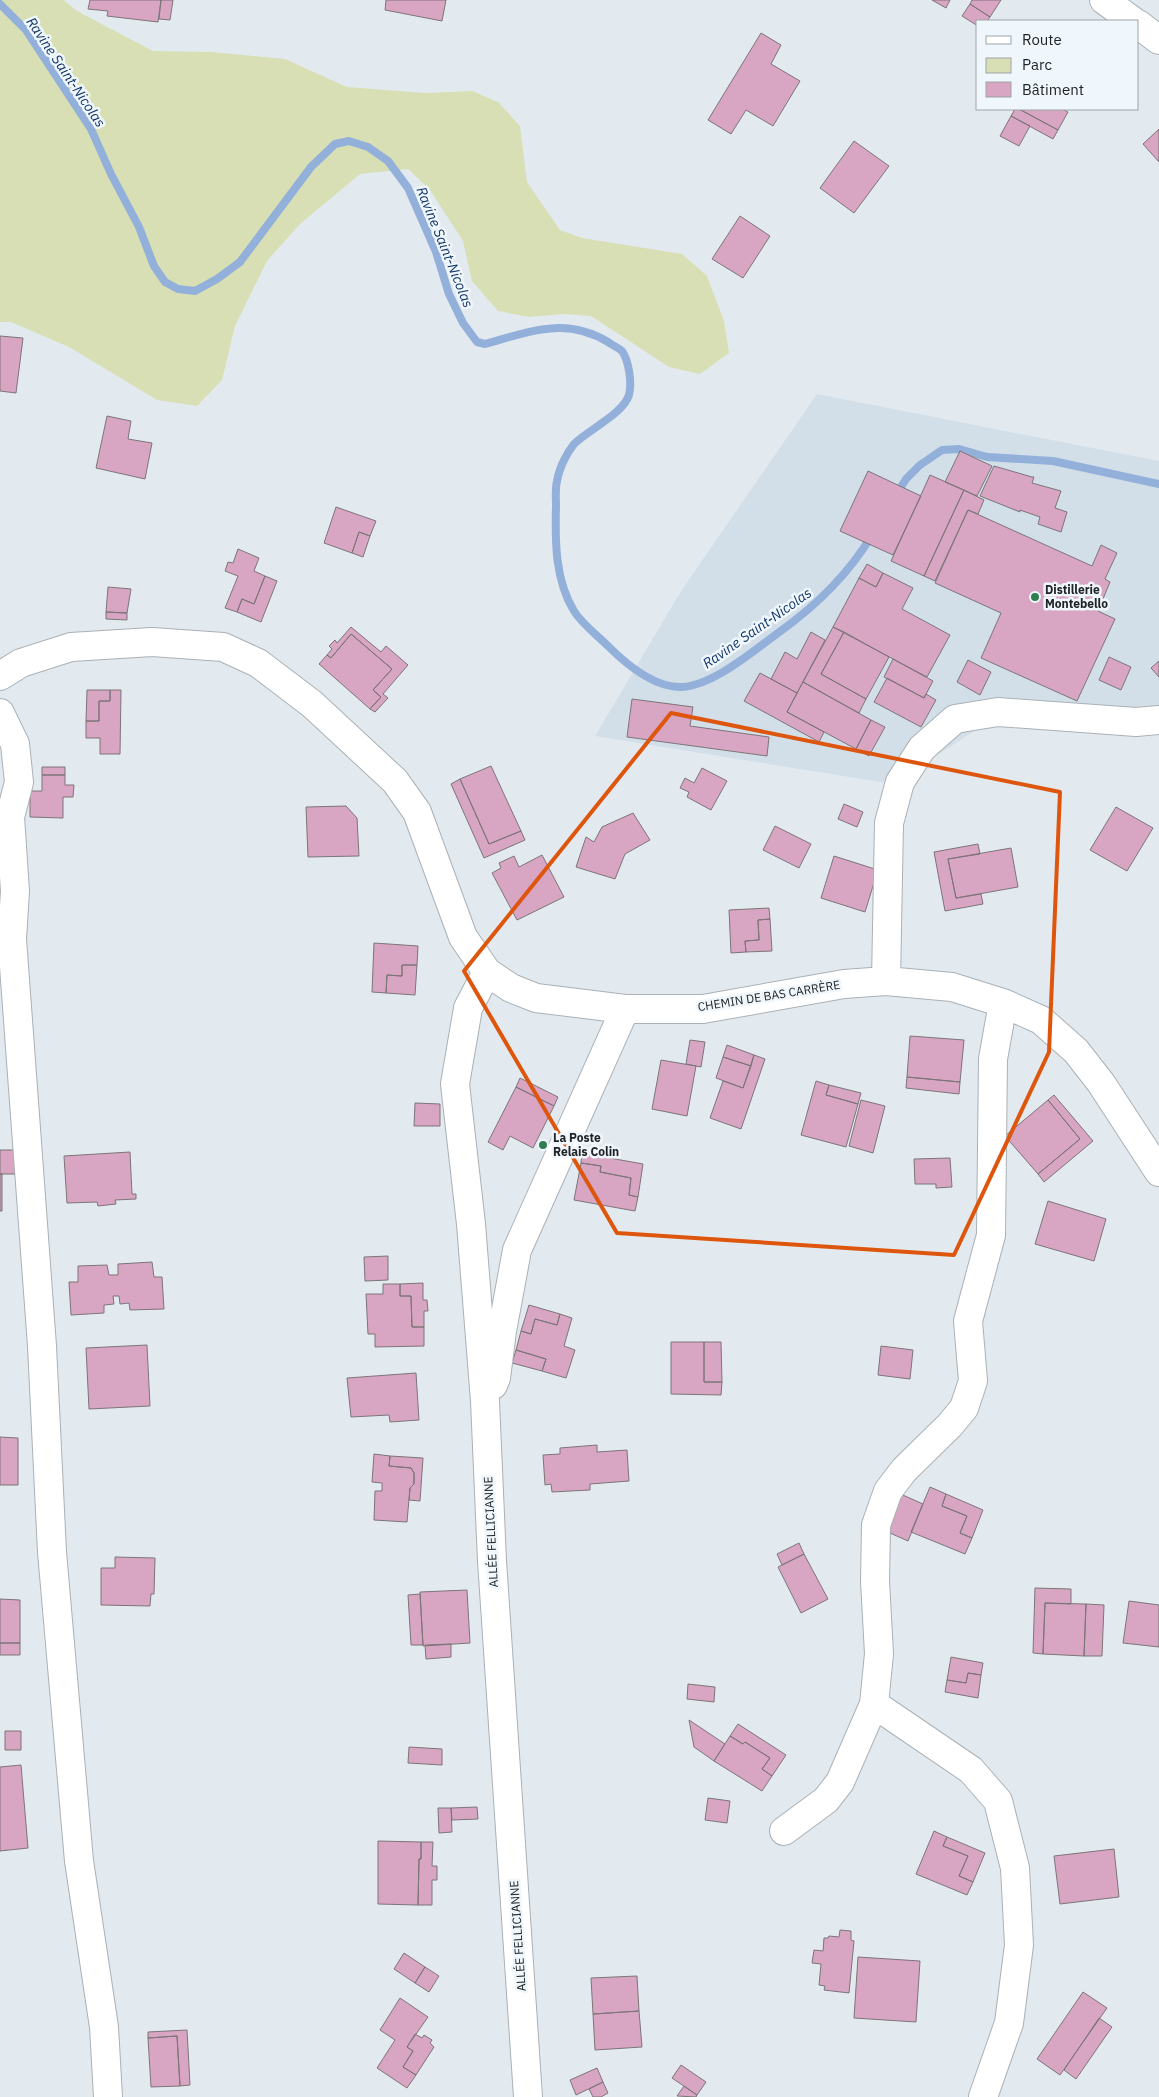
<svg xmlns="http://www.w3.org/2000/svg" width="1159" height="2097" font-family="'IBM Plex Sans',sans-serif">
<rect width="100%" height="100%" fill="#e3eaef"/>
<path fill="#d2dfe9" d="M817,394L1159,461V729L997,716L893,784L595,736L681,591Z"/>
<path fill="#d9dfb4" d="M0,0H64L77,11L153,51L211,52L285,59L347,87L425,93L472,91L498,102L520,126L527,182L560,230L582,238L682,254L707,276L724,321L729,353L700,374L669,367L591,316L564,314L529,317L498,311L472,281L463,241L430,190L408,169L360,174L300,224L267,261L235,326L222,380L197,406L157,400L69,347L11,322H0Z"/>
<g fill="none" stroke-linecap="round" stroke-linejoin="round">
<path stroke="#93b0db" stroke-width="8" d="M0,4L26,30L91,129L111,174L139,227L154,266L165,282L178,289L195,291L217,279L240,262L311,167L335,144L349,141L368,147L388,161L408,188L436,252L449,294L463,323L477,342L485,344C529,332 565,316 608,342C612,345 619,348 622,351C629,361 632,383 629,395C623,414 588,430 574,444C566,454 559,469 557,481C555,489 556,498 556,506C555,541 555,580 574,611C582,624 597,635 608,646C626,664 655,688 682,687C714,685 753,651 778,633C816,606 848,575 872,535
M896,495L906,479L920,465L942,450L959,449L987,457L1053,461L1159,484"/>
</g>
<path fill="#d8a5c2" stroke="#7c7579" d="M90,0H161L158,22L107,16L108,11L88,9Z
M161,0H173L170,20L159,19Z
M386,0H446L442,21L385,10Z
M932,0H950L946,8Z
M972,0H1001L990,17L970,4Z
M970,4L990,17L987,21H978V26L962,16Z
M761,33L781,45L771,64L800,81L773,126L746,110L731,134L708,120Z
M1015,109H1019L1058,130L1053,139L1011,116Z
M1019,109H1062L1068,112L1058,130Z
M1011,116L1030,126L1019,146L1000,136Z
M1159,129V162L1143,144Z
M854,141L889,166L854,213L820,188Z
M740,216L770,236L743,278L712,259Z
M0,336L23,338L16,393L0,391Z
M107,416L131,421L128,439L152,443L145,479L96,468Z
M960,451L992,466L977,496L945,482Z
M994,466L1032,477H1034L1032,483L1061,491L1055,508L1067,512L1061,532L1038,524L1040,517L1020,510V512L980,496Z
M868,471L921,496L893,555L840,531Z
M930,475L964,490L924,576L891,561Z
M964,490L984,500L978,514L968,510L935,581L924,576Z
M336,507L376,521L370,536L359,532L352,553L324,543Z
M968,510L1092,566L1101,545L1117,553L1105,579L1110,582L1098,611L1115,619L1077,701L981,658L1001,613L935,583Z
M359,532L370,536L363,557L352,553Z
M238,549L259,558L254,571L265,576L254,604L242,599L237,612L225,608L238,576L225,571L228,562L233,563Z
M867,564L883,573L876,587L859,578Z
M883,573L913,588L902,609L950,635L927,677L833,627L859,578L876,587Z
M265,576L277,581L261,622L237,612L242,599L254,604Z
M108,587L131,589L127,613L106,612Z
M106,612L127,613V620L106,619Z
M351,627L381,652L386,646L408,665L383,694L388,698L375,712L370,709L381,697L373,690L392,669L351,634L331,658L327,655L332,649L329,646L335,640L337,643Z
M833,627L844,632L821,674L866,699L859,713L803,682Z
M811,632L825,640L797,693L771,679L785,652L797,659Z
M844,632L889,657L866,699L821,674Z
M351,634L392,669L373,690L381,697L370,709L319,664L327,655L331,658Z
M1109,657L1131,667L1121,690L1099,680Z
M893,659L933,681L924,698L884,677Z
M968,660L991,672L980,695L957,682Z
M1159,661V677L1151,668Z
M760,673L797,693L787,712L824,732L819,742L744,701Z
M887,678L924,698L926,694L936,700L921,727L874,702Z
M803,682L871,720L856,749L787,712Z
M87,690H110V701H99V721H86Z
M110,690H121L120,754H100V738H86V721H99V701H110Z
M632,699L693,707L690,726L769,737L767,756L627,737Z
M871,720L885,727L869,756L856,749Z
M491,766L521,831L489,844L460,779Z
M42,767H65V775H42Z
M702,768L727,781L711,810L687,797L689,792L680,788L685,778L694,783Z
M42,775H65V785H74L73,797H63V818L30,817V791H42Z
M460,779L489,844L521,831L525,840L484,858L451,784Z
M844,804L863,812L857,827L838,819Z
M346,806L357,818L359,856L308,857L306,807Z
M1116,807L1153,828L1127,871L1090,850Z
M633,813L650,840L625,854L615,879L576,867L586,837L594,842L602,827Z
M775,826L811,844L799,868L763,850Z
M978,844L980,854L948,859L956,898L981,894L983,904L945,911L934,852Z
M1011,848L1018,887L956,898L948,859Z
M542,855L564,897L517,920L492,873L501,868L499,863L514,856L519,867Z
M834,856L878,870L865,912L821,898Z
M769,908L770,919L758,920L759,940L745,941L746,952L731,953L729,910Z
M770,919L772,951L746,952L745,941L759,940L758,920Z
M374,943L418,946L417,965H402V976L387,975L386,993L372,992Z
M402,965H417L415,995L386,993L387,975L402,976Z
M910,1036L964,1040L960,1082L907,1077Z
M690,1040L705,1042L701,1067L686,1064Z
M727,1045L754,1055L751,1066L723,1057Z
M754,1055L765,1059L741,1129L710,1118L723,1081L743,1088Z
M723,1057L751,1066L743,1088L716,1078Z
M661,1060L696,1066L687,1116L652,1109Z
M907,1077L960,1082L959,1094L906,1088Z
M520,1078L558,1097L554,1106L516,1087Z
M816,1081L829,1085L826,1095L858,1104L846,1147L801,1135Z
M829,1085L861,1093L858,1104L826,1095Z
M516,1087L554,1106L533,1148L510,1136L503,1150L488,1142Z
M1054,1095L1093,1141L1044,1182L1038,1174L1080,1139L1048,1100Z
M861,1100L885,1106L873,1153L849,1146Z
M1048,1100L1080,1139L1038,1174L1005,1136Z
M415,1103L440,1104V1126H414Z
M0,1150H15V1174H0Z
M130,1152L132,1194H136V1199L115,1200L116,1204L98,1206L97,1202L67,1203L64,1156Z
M582,1153L643,1164L638,1197L629,1195L631,1178L600,1172L601,1166L581,1163Z
M950,1158L952,1187L936,1188V1184H915L914,1159Z
M581,1163L601,1166L600,1172L631,1178L629,1195L638,1197L635,1211L574,1200Z
M0,1174H2V1211H0Z
M1048,1201L1106,1219L1094,1261L1035,1244Z
M388,1256V1280L365,1281L364,1257Z
M152,1262L154,1277H162L164,1309L130,1310L129,1303L120,1304L119,1296H113L114,1304L104,1305V1313L71,1315L69,1282H78V1266L107,1265L109,1275H118V1264Z
M423,1283V1300H427L428,1311H424V1327H412L411,1296H400V1284Z
M383,1284H400V1296H411L412,1327H424V1346L375,1347V1334H368L366,1294H383Z
M529,1305L560,1314L557,1325L535,1319L531,1334L521,1331Z
M560,1314L572,1318L564,1346L575,1350L566,1378L542,1371L546,1359L516,1350L521,1331L531,1334L535,1319L557,1325Z
M671,1342H704V1382H722L721,1395L671,1394Z
M704,1342H721L722,1382H704Z
M147,1345L150,1406L89,1409L86,1348Z
M881,1346L913,1350L910,1379L878,1375Z
M516,1350L546,1359L542,1371L512,1363Z
M416,1373L419,1420L390,1422L389,1415L351,1417L347,1378Z
M0,1437L18,1438V1485H0Z
M597,1445V1452L627,1450L629,1481L590,1484V1490L552,1492L551,1484L545,1485L543,1455L560,1454V1448Z
M374,1454L390,1456L389,1466L411,1468L414,1473V1484L410,1488L407,1522L374,1520L375,1491H382V1483L372,1482Z
M390,1456L423,1458L420,1501L409,1500L410,1488L414,1484V1473L411,1468L389,1466Z
M930,1487L946,1494L942,1506L967,1516L960,1533L972,1538L965,1554L911,1532Z
M896,1492L923,1504L908,1541L881,1529Z
M946,1494L983,1510L972,1538L960,1533L967,1516L942,1506Z
M799,1543L804,1554L782,1565L777,1554Z
M804,1554L828,1599L801,1613L778,1567Z
M115,1557L155,1558L154,1594H151L150,1606L101,1605V1568H115Z
M1035,1588L1071,1589V1604L1045,1603L1043,1654L1033,1653Z
M467,1590L470,1643L423,1646L420,1592Z
M420,1594L423,1645H411L408,1595Z
M0,1599L20,1600V1643H0Z
M1129,1601L1159,1605V1647L1123,1643Z
M1045,1603L1086,1604L1084,1656L1043,1654Z
M1086,1604L1104,1605L1102,1656H1084Z
M0,1643H20V1655H0Z
M451,1644V1657L426,1659L425,1645Z
M951,1657L983,1663L981,1675L968,1673L966,1683L947,1680Z
M968,1673L981,1675L978,1698L945,1692L947,1680L966,1683Z
M688,1684L715,1687L714,1702L687,1699Z
M689,1720L725,1744L714,1761L694,1747Z
M738,1724L786,1755L772,1776L762,1769L770,1758L745,1742L743,1744L730,1736Z
M5,1731H21V1750H5Z
M730,1736L743,1744L745,1742L770,1758L762,1769L772,1776L762,1791L714,1761Z
M409,1747L442,1749V1765L408,1763Z
M21,1765L28,1848L0,1851V1767Z
M708,1798L730,1801L727,1823L705,1820Z
M477,1807L478,1819L452,1820L451,1808Z
M438,1808H451L452,1832L439,1833Z
M934,1831L947,1837L943,1846L968,1856L959,1876L973,1882L967,1895L916,1874Z
M947,1837L985,1853L973,1882L959,1876L968,1856L943,1846Z
M378,1841L421,1842V1859H419L418,1905L378,1904Z
M421,1842H433L432,1866H437V1880H432V1905H418L419,1859H421Z
M1114,1849L1119,1897L1060,1904L1054,1856Z
M840,1930L851,1931V1940L854,1941L849,1993L824,1990L825,1986L819,1985L821,1964L812,1963L814,1950L823,1951L824,1938H828L829,1936L839,1937Z
M404,1953L425,1967L415,1983L394,1969Z
M858,1957L920,1961L916,2022L854,2018Z
M425,1967L439,1976L429,1992L415,1983Z
M637,1976L639,2011L593,2014L591,1978Z
M1083,1992L1107,2008L1060,2075L1037,2059Z
M400,1998L428,2017L407,2047L413,2051L403,2067L416,2075L407,2088L377,2068L395,2040L380,2030Z
M639,2011L642,2047L595,2050L593,2014Z
M1099,2018L1112,2027L1076,2079L1064,2070Z
M187,2030L190,2085L180,2086L177,2036L148,2038V2032Z
M415,2034L422,2038L424,2035L432,2040L430,2043L434,2047L416,2075L403,2067L413,2051L407,2047Z
M177,2036L180,2086L151,2087L148,2038Z
M681,2065L706,2082L697,2095L672,2078Z
M597,2068L603,2082L576,2095L570,2080Z
M603,2082L608,2093L601,2097H593L589,2089Z
M684,2086L697,2095L696,2097L677,2096Z"/>
<g fill="none" stroke-linecap="round" stroke-linejoin="round">
<g stroke="#aab1b6" stroke-width="30">
<path id="street" d="M1104,0L1133,21
M1138,24L1159,40
M0,676L21,663L71,647L152,642L223,647L258,663L312,704L395,781L417,812L463,937L487,972L511,988L536,998L625,1009H703L844,984L886,981L952,987L1003,1003L1041,1020L1076,1051L1101,1083L1159,1172
M0,713L15,744L19,782L10,817L15,891L12,939L42,1346L52,1552L79,1861L104,2027L108,2097
M487,972L468,1008L455,1084L471,1224L485,1401L492,1561L528,2097
M886,981L889,823L900,782L922,748L955,719L998,712L1136,722L1159,720
M493,1385L496,1378L502,1331L517,1250L625,1009
M874,1704L971,1770L998,1801L1015,1868L1019,1945L1009,2023L983,2097
M784,1831L826,1800L840,1782L874,1704L879,1654L875,1581L876,1525L888,1491L904,1470L950,1425L964,1408L973,1381L968,1321L991,1235L993,1059L1003,1003"/>
</g>
<use href="#street" stroke="#fff" stroke-width="28"/>
</g>
<path fill="none" stroke="#de560d" stroke-width="4" stroke-linejoin="round" d="M671,713L1060,792L1049,1052L954,1255L617,1233L464,971Z"/>
<g fill="#307e4e" stroke="#f0f7fc" stroke-width="2">
<circle cx="1035" cy="597" r="5"/>
<circle cx="543" cy="1145" r="5"/>
</g>
<g text-anchor="middle" stroke-width="5" stroke-linejoin="round" paint-order="stroke">
<g font-size="12" font-weight="bold" fill="#212426" stroke="#f0f7fc" text-anchor="start">
<text x="1045" y="594">Distillerie<tspan x="1045" dy="14">Montebello</tspan></text>
<text x="553" y="1142">La Poste<tspan x="553" dy="14">Relais Colin</tspan></text>
</g>
<g font-size="12" fill="#212426" stroke="#f0f7fc">
<text transform="translate(769 996) rotate(-9)" y="4">CHEMIN DE BAS CARRÈRE</text>
<text transform="translate(491 1532) rotate(-93)" y="4">ALLÉE FELLICIANNE</text>
<text transform="translate(518 1936) rotate(-94)" y="4">ALLÉE FELLICIANNE</text>
</g>
<g font-size="14" font-style="italic" fill="#0e3367" stroke="#f0f7fc">
<text transform="translate(66 72) rotate(56)" y="5">Ravine Saint-Nicolas</text>
<text transform="translate(445 247) rotate(68)" y="5">Ravine Saint-Nicolas</text>
<text transform="translate(757 628) rotate(-35)" y="5">Ravine Saint-Nicolas</text>
</g>
</g>
<rect x="976" y="20" width="162" height="90" fill="#f0f7fc" stroke="#9da3a6"/>
<rect x="986" y="36" width="25" height="8" fill="#ffffff" stroke="#9da3a6"/>
<text x="1022" y="45" font-size="15" fill="#212426">Route</text>
<rect x="986" y="58" width="25" height="15" fill="#d9dfb4" stroke="#9da3a6"/>
<text x="1022" y="70" font-size="15" fill="#212426">Parc</text>
<rect x="986" y="82" width="25" height="15" fill="#d8a5c2" stroke="#9da3a6"/>
<text x="1022" y="95" font-size="15" fill="#212426">Bâtiment</text>
</svg>
